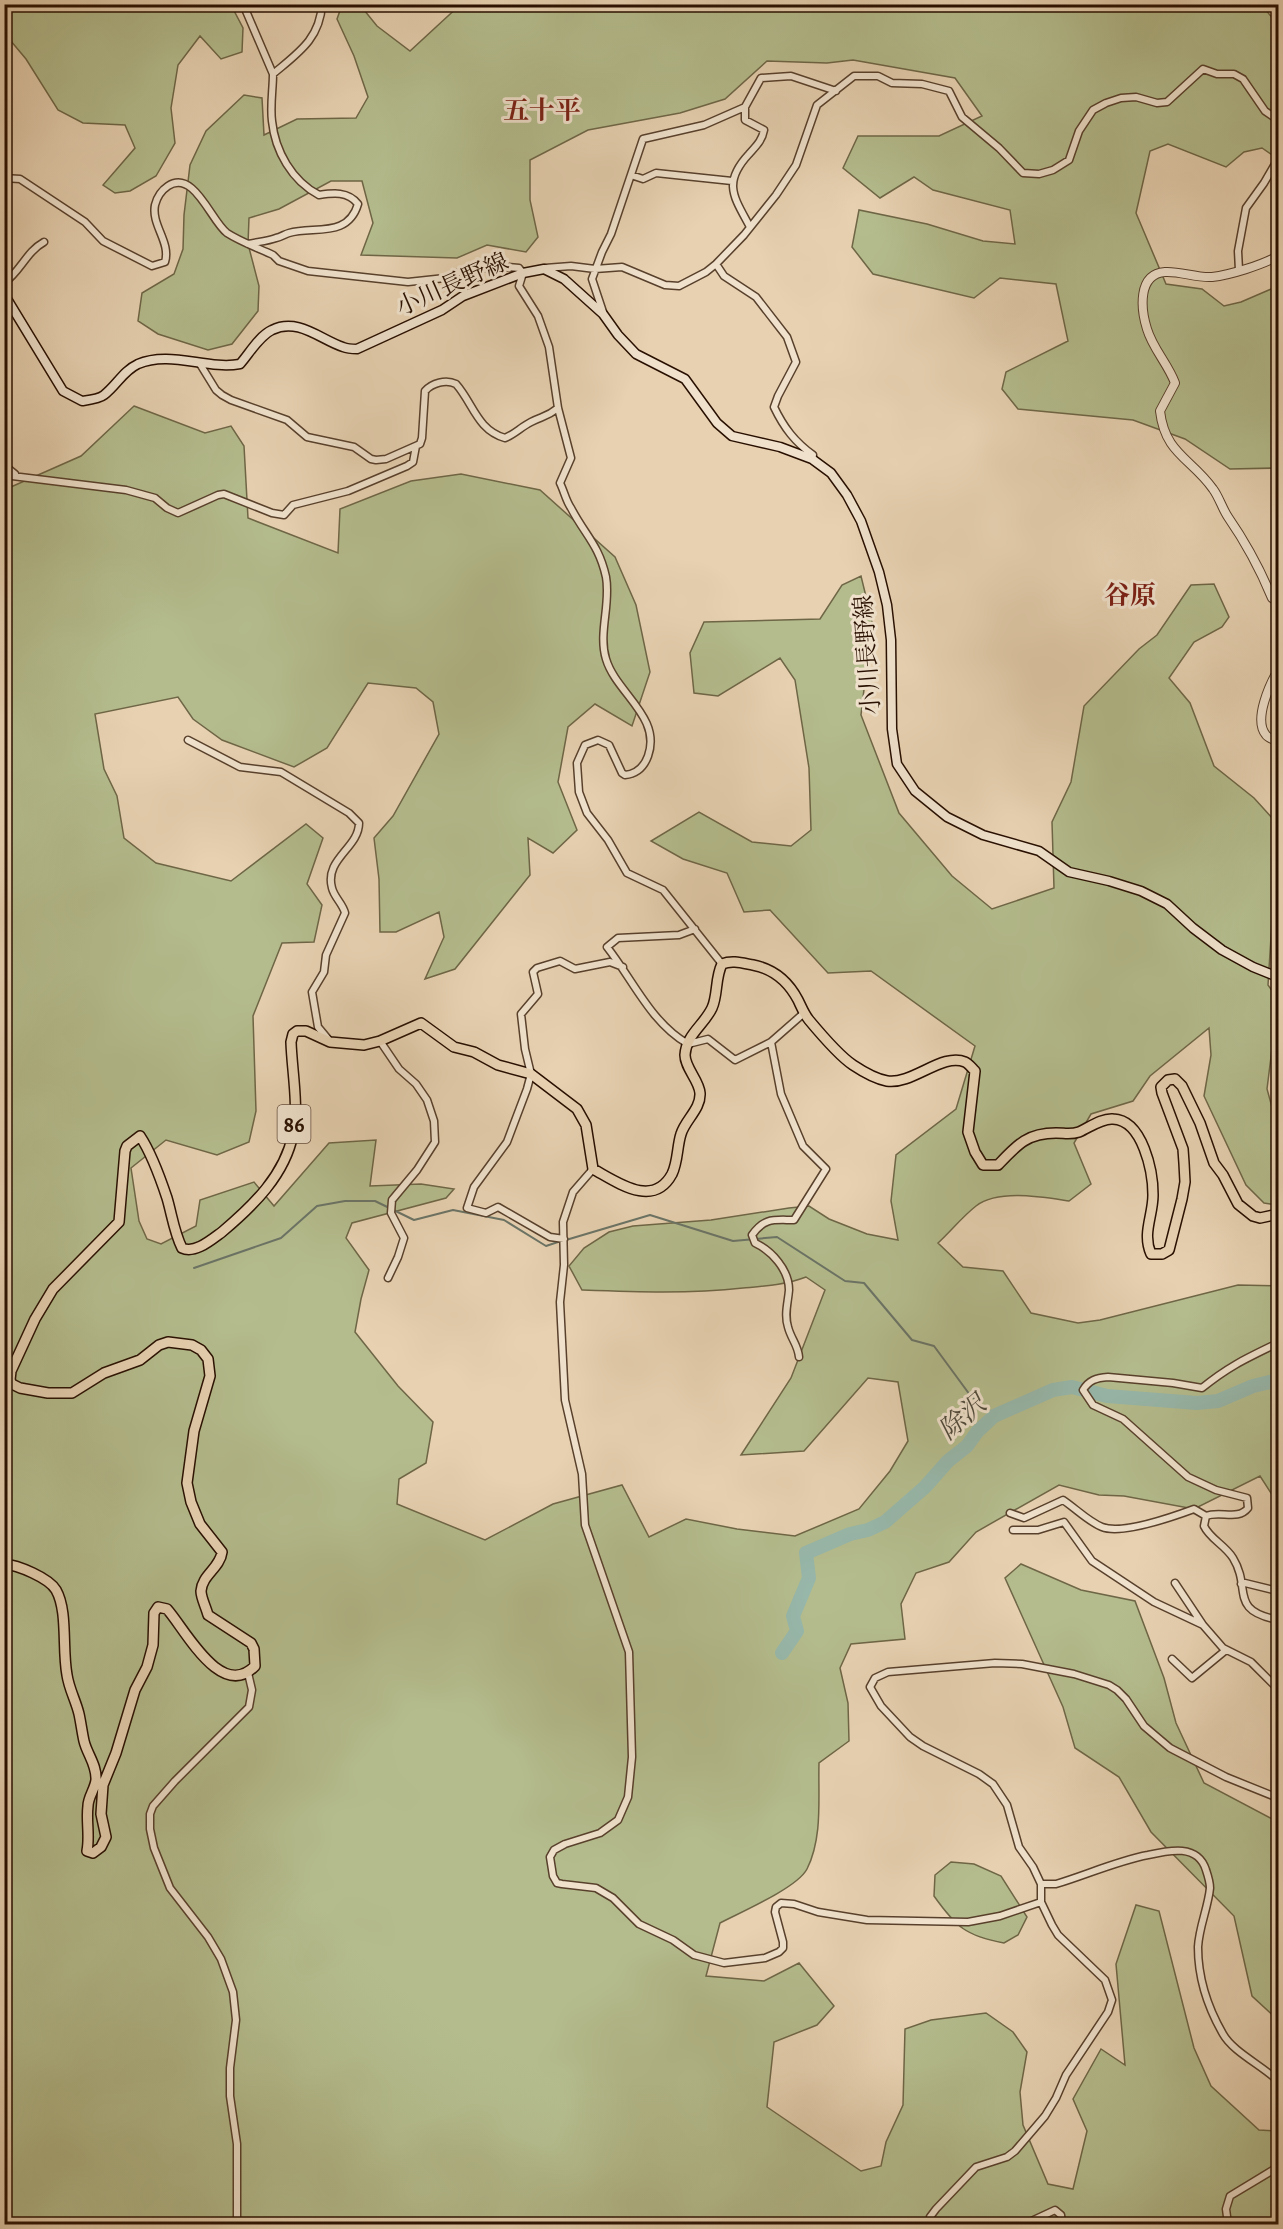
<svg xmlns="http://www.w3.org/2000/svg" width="1283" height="2229" font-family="Alegreya,'Noto Serif JP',serif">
<rect width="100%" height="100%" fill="#e7d1b1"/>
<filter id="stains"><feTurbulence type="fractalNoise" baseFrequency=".00333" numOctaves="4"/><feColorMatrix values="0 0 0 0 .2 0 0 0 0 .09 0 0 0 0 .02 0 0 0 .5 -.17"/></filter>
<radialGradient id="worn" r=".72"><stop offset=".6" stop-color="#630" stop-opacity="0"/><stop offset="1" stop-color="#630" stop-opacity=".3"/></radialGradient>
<path fill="#b4bc8d" stroke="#6e6646" stroke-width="1.5" d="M461,4H1261L1278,25V159L1262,148L1244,152L1226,167L1168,144L1150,151L1136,213L1166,284L1202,289L1224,306L1241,302L1278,286V468L1230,469L1185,439L1133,420L1018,409L1002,389L1006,372L1068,341L1056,284L1000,278L974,298L873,274L852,247L859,210L927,224L983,241L1015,244L1010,210L933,190L914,177L880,198L843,168L858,136H939L982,116L955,78L853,60L827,63L767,61L725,99L680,113L588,130L530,160V200L538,237L526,252L487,245L457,258L361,255L373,223L362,181H331L279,209L249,218L248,244L259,286L258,311L232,344L208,350L158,334L138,321L142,293L174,274L183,249L184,215L190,165L206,131L244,95L262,98L264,135L297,119L356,118L368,97L354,56L337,19L342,5H360L377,26L410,51Z
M4,5H231L243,28L242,52L221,59L200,36L178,65L171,108L175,143L156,176L130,191L115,193L103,185L135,148L125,125L83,123L58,110L26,59L5,34Z
M134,406L205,433L231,426L244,446L248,518L338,553L340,509L411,481L461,474L540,490L615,557L636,605L650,672L632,726L595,704L568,727L558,782L577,830L553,853L528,838L530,875L455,969L425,979L444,937L439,912L396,932H380L379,879L374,838L393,816L439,734L433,702L416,688L368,683L327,748L294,767L222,740L193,719L178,697L95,714L104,769L117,796L124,838L156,863L231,881L306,824L323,838L307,884L322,905L314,942L282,943L253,1016L256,1111L249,1142L217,1155L166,1140L131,1168L139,1221L147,1239L161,1244L196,1226L200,1200L254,1182L274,1206L329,1143L376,1140L370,1186L421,1184L454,1189L446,1198L352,1223L346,1238L369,1270L361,1299L355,1332L398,1386L433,1422L426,1463L399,1479L397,1504L485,1540L553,1504L622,1485L649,1537L686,1519L737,1529L795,1536L859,1509L890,1471L908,1441L898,1382L868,1378L804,1451L741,1455L791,1378L825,1290L806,1277C785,1285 765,1286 743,1288C689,1294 636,1292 582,1290L569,1266L584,1248L609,1232L633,1226L711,1220L789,1208L809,1206L829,1219L867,1234L898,1240L891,1201L896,1155L956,1109L975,1046L871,971L828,973L770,910L744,912L727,873L683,859L651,841L699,812L752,842L791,846L811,830L809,768L795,680L780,658L718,696L694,693L690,653L704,622L820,619L842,585L861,576L872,621L861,715L899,813L952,876L992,909L1054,888L1052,822L1071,782L1084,706L1139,649L1157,635L1191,585L1214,584L1229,617L1222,627L1194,642L1169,678L1190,703L1214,766L1254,798L1274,820L1272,921L1268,985L1278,999V1024L1274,1033L1267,1089L1278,1129V1205L1264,1203L1246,1185L1204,1096L1211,1055L1209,1028L1150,1076L1133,1101L1091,1114L1074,1143L1091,1184L1069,1201C1042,1197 998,1189 976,1206C962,1217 951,1231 938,1243L963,1267L1003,1271L1031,1313L1078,1323L1100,1320L1238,1285L1278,1286V1504L1260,1476L1194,1509L1124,1496L1099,1495L1059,1485L976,1532L949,1562L916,1573L901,1604L905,1639L851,1644L840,1668L848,1703L849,1741L819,1763C818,1797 823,1837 807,1869C797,1888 741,1912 720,1923L706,1976L764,1981L799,1963L834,2006L817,2025L774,2042L767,2107L861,2171L881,2166L886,2142L903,2105L905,2029L931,2020L986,2013L1013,2032L1027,2052L1020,2092L1023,2125L1048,2184L1073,2189L1087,2131L1073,2099L1101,2049L1125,2065L1116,1964L1136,1905L1159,1911L1194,2048L1211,2086L1259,2130L1278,2131V2224H5L4,490L81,456Z
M1021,1564L1081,1590L1135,1601L1164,1678L1176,1723L1204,1783L1278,1822V2020L1252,1996L1234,1916L1151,1832L1119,1777L1075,1748L1063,1707L1005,1578Z
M951,1862L974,1864L1001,1876L1027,1917L1018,1935L1004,1943C966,1936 956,1927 934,1896L935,1875Z"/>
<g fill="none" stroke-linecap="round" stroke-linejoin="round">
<path stroke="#6b7466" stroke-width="2" d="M566,1240L650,1215L733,1241L777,1237L845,1281L864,1283L912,1340L934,1346L970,1395L994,1416
M194,1268L281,1238L317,1206L345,1201H375L414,1220L453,1210L504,1220L546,1246L561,1241"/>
<path stroke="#97b7aa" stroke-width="14" d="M782,1653L797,1631L793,1616L809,1578L806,1553L850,1534L868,1530L885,1522L925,1487L948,1461L967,1446L977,1432L994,1416L1053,1390L1072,1387L1107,1396L1197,1403L1218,1401L1253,1386L1278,1380"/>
<g stroke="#58402c" stroke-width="9">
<path id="minor" d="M243,4L273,74
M745,107V120L764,130C762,141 756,146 749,154C722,183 734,197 750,227
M631,175L643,179L656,173L732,181
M4,178L20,179L85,222L103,241L152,266L165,262C171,242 151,225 155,205C157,197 162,190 168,186C194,169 211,221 227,233C241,242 258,248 273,255L279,261L308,271L408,282L445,278L468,269L508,267L519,268L523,273L519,286L538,316L549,347L558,408L571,458L560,483C564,491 566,501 571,508C585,535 599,545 606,577C611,604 598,633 606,659C616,693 662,717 648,756C644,767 636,774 625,775L622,773L609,745L598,740L585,745L577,763L579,792L587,813L608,840L627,873L663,890L722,964
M248,244C257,242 268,241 276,238C281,237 285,234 289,233C315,226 348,238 358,204C348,191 333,193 319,195C292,181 275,151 272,121C270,106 273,89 273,74C298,53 320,39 322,4
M716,264L724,276L756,297L787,337L796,362L778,396L774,407C784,428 795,442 813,455L812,459
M545,268L571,266L595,269L622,267L665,285L679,286L706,272L716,264L744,235L776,195L796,165L817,105L854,76H878L892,83L922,84L949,91L962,117L999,148L1023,173L1039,174L1053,170L1069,160L1079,131L1093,110L1106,103L1121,98L1136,97L1157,103L1167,102L1203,69L1217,74H1234L1243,79L1265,111L1278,120
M1239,270L1238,251L1246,208L1264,183L1278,159
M4,283C21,271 26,252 44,242
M603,312L592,279L602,252L611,234L643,139L704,125L745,107L761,78L791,76L836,91
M200,364L216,390L222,395L231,400L287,420L307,437L354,447L371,459L376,460L386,459L420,444L422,438L425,391C432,383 446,379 456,384C473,403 477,430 505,438C515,434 521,427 531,422C543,416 547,417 558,408
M4,465L15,474
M4,475L126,490L155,498L167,508L178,513L218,495L224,494L272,513L284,515L293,505L348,491L407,466L413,462L416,446
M188,740L240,767L281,772L349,813L359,823C359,848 324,859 332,888C334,897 343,904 345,913L326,955L324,972L312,992L318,1027L328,1039
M695,929L679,935L618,938L607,947C633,980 651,1023 688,1044L708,1039L735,1060L771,1042L804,1013
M380,1041L399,1069L416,1084L427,1100L434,1121L435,1142L417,1170L392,1200L391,1213L404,1238L398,1257L388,1278
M771,1042L781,1094L803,1146L826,1169L794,1220C774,1220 765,1217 752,1235L755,1243C772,1251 789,1270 789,1290C788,1303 784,1314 788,1327C791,1339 798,1345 799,1357
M593,1169L573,1192L563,1222L564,1265L560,1302L565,1400L582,1474L585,1525L629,1652L632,1757L628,1797L618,1820L600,1833L565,1844L554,1850L550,1857L553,1876L557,1883L562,1884L596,1888L613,1898L639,1924L673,1940L694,1955L724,1963L765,1958L779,1952L783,1948V1942L775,1912L776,1907L781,1903L794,1904L818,1912L867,1920L968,1922L1000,1916L1041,1902
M564,1239L550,1237L498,1207L486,1213L467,1208L474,1187L507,1142L527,1089L531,1074L525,1049L521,1014L538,994L533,972L537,968L560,961L575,969L610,962L623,967
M1278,1343C1247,1358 1229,1366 1202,1388L1173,1383L1108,1377C1096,1378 1089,1380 1083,1390L1093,1405L1123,1419L1188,1477L1216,1490L1247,1498L1248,1508C1238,1521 1220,1510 1206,1516L1204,1526C1210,1539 1225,1545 1233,1558C1252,1589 1228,1610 1278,1620
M1010,1513L1024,1518L1063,1500C1075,1508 1089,1522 1102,1527C1122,1535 1175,1516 1194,1509L1206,1516
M1013,1530H1038L1064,1522L1092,1561L1154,1602L1203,1625L1223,1648L1251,1662L1278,1689
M1175,1583L1203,1625
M1241,1584L1245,1583L1278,1591
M1172,1659L1192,1678L1226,1650
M1041,1884H1056C1086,1875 1117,1861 1148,1855C1170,1850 1198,1844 1206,1870C1208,1876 1210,1882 1210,1888C1208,1908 1199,1927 1198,1947C1198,1977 1208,2008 1223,2034C1233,2052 1263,2066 1278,2081
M237,2224V2144L230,2096V2068L236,2020L233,1992L221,1959L208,1937L170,1888L154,1848L150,1829V1814L153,1806L175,1781L249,1707L252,1690L248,1673
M931,2224L930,2217L936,2209L976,2167L1007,2157L1015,2151L1045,2116L1056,2098L1066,2075L1108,2012L1112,2000L1105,1980L1058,1935L1052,1925L1041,1902V1884L1033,1867L1019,1847L1007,1805L993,1784L979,1774L923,1746L910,1737L881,1706L870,1687L875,1678L888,1672L995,1663L1022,1664L1074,1674L1109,1685L1117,1690L1126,1699L1144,1726L1170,1748L1226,1777L1278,1798
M1025,2224L1055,2210L1061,2215L1062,2224
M1228,2224L1226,2209L1230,2196L1278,2167"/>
</g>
<g stroke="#58402c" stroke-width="10">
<path id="tertiary" d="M1278,256C1262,265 1230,275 1212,277C1196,278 1180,271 1165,272C1137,274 1141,310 1147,329C1153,349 1168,364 1175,383L1160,411C1165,454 1191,458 1213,489C1219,497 1222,508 1228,517C1246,543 1260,569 1272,598L1278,602
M1278,670C1270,684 1253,720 1266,735C1268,738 1275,740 1278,742"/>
</g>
<g stroke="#280f00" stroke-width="11">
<path id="secondary" d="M4,294L63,391L82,401C89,400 99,399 104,395C117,385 123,371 138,364C170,350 207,370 240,364C249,354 259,336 272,330C298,317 321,340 343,347C348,349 353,349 357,349L442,310L463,296L523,273L544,269L564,279L603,314L618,335L636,354L685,379L717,423L732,436L780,447L812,459L831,473L847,495L861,521L879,572L887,605L891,640L892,729L897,764L915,791L947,817L983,835L1039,851L1069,872L1109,881L1141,891L1167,904L1193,928L1222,950L1253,967L1278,977"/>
</g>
<g stroke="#280f00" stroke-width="12">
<path id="primary" d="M4,1564C18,1565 49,1578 56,1590C68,1611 62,1649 67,1675C69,1689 76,1701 79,1714C81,1723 82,1732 84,1741C87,1754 97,1765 96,1780C95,1789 88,1797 88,1806C86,1821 90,1836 87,1851L93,1853L101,1847L106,1837L101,1814L103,1785L116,1753L135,1690L147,1667L153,1645L154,1613L158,1607L167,1609C185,1629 221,1701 255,1666L254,1649L251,1643L208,1615C206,1607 201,1598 201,1591C202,1575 220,1568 222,1552L200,1524L191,1502L187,1483L194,1431L210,1376L208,1359L201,1350L192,1345L168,1342L159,1345L140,1360L104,1373L72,1393H48L20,1388L12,1384L10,1380L11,1371L35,1319L53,1289L119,1222L125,1151L127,1146L140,1136C152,1154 160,1177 167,1198C172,1215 174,1232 182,1248C195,1254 211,1240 222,1232C253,1206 285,1175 293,1134C299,1105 292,1072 291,1042L293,1034L297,1031H306L330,1042L364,1045L380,1041L421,1023L454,1047L474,1052L498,1065L531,1074L577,1109L586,1125L593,1169C617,1182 653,1209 672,1174C678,1162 677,1146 681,1134C685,1120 701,1109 700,1093C699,1080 685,1068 685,1055C686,1035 704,1025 712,1008C718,995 715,978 722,964C732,960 742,963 753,965C774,969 788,981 798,1000C801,1006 804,1014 809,1020C819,1032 841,1057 853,1065C862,1071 876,1079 887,1081C912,1085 943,1052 965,1062C968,1063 972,1068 975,1071L968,1132L975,1152L983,1165H998C1017,1145 1027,1133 1056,1133C1065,1133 1070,1135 1079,1132C1090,1127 1102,1118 1113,1119C1143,1120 1153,1172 1153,1195C1153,1216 1142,1233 1151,1254H1162L1169,1250L1182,1199L1185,1182L1184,1163L1183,1149L1162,1093L1161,1087L1168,1080L1175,1079L1182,1086L1200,1123L1214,1163L1223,1175L1238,1204L1253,1216L1260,1218L1278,1214"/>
</g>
<use href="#minor" stroke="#efe1cc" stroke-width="6"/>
<use href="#tertiary" stroke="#efe1cc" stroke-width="8"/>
<use href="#secondary" stroke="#efe1cc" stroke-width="8"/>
<use href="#primary" stroke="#e7d1b1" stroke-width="9"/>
</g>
<g text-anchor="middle" stroke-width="6" stroke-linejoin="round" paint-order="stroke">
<rect fill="#efe1cc" stroke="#644e3d" stroke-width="1.5" x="277.5" y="1105" width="33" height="38" rx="4.5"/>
<g font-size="22" font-weight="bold" fill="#280f00">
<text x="294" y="1132">86</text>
</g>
<g font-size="24" fill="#280f00" stroke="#efe1cc">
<text transform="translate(452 284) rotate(-24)" y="8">小川長野線</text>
<text transform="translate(867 655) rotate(-94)" y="8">小川長野線</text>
</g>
<g font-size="26" font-weight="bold" fill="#7a1f14" stroke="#efe1cc">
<text x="542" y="119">五十平</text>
<text x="1130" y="604">谷原</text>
</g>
<g font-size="26" font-style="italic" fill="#4f4a3c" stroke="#efe1cc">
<text transform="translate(962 1417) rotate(-41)" y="9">除沢</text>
</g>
</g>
<rect width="1283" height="2229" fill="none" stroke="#e7d1b1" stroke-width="24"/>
<rect x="6" y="6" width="1271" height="2217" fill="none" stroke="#280f00" stroke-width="3"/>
<rect x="12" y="12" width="1259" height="2205" fill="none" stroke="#280f00" stroke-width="1.5"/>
<rect width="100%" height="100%" filter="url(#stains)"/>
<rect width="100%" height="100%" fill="url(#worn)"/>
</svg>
